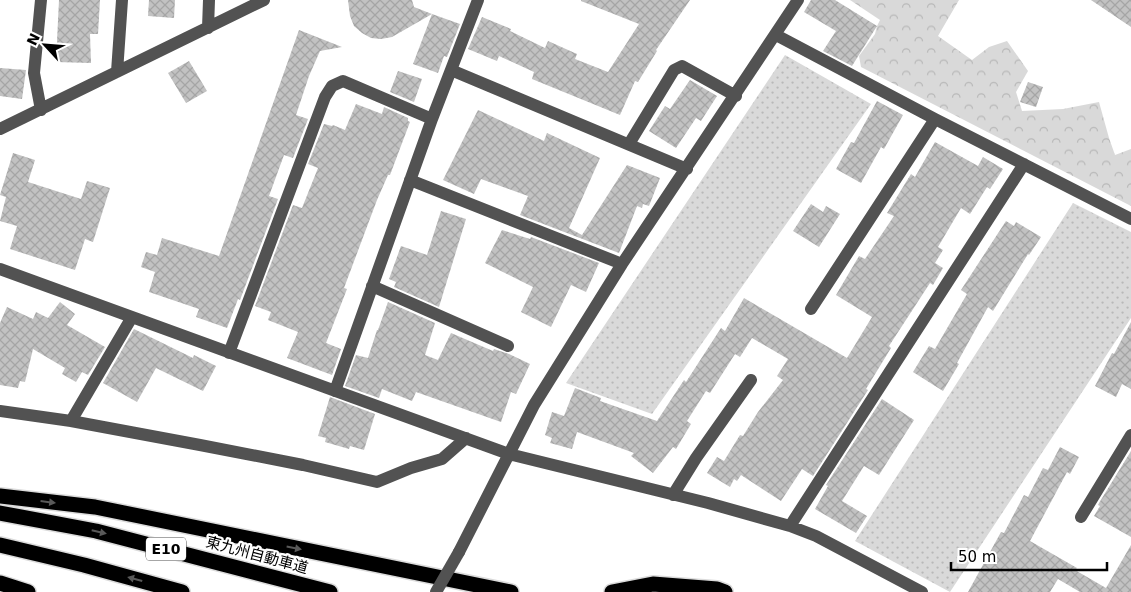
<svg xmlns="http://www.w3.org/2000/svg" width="1131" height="592" font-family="'DejaVu Sans','Noto Sans JP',sans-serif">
<defs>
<pattern id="forest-crowns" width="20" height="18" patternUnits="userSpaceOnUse" patternTransform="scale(1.25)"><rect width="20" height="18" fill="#d9d9d9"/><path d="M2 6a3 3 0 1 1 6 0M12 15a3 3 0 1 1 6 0" fill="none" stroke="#b8b8b8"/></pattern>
<pattern id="park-dots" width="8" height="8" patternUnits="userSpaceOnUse" patternTransform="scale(1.25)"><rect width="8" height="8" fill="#d9d9d9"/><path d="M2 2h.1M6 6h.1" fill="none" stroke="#b8b8b8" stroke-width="1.8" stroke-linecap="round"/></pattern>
<pattern id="building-cross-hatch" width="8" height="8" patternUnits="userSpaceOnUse" patternTransform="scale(1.25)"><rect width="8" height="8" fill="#c2c2c2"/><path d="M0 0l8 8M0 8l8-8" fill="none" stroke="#a5a5a5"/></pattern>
</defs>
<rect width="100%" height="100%" fill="#fff"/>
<path fill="url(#forest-crowns)" d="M850,0H959L938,36L972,60L989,47L1007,41L1028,71L1016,92L1022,111L1063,109L1099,102L1109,138L1115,155L1131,149V206L861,67L859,56L875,34L877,26L880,20Z"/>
<path fill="url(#park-dots)" d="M785,55L871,104L652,414L566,383Z
M1073,203L1131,232V318L950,592L855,541Z"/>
<path fill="url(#building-cross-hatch)" d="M59,0H100L98,34H90L91,63L56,62Z
M149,0H175L174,18L148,16Z
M348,0H412L414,7L432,14L392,37L381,39L371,38L362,33L354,26L350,16Z
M581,0H690L656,50L657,51L638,82L635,81L620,115L532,79L534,72L499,56L497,61L468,49L482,17L511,29L510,31L545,48L548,41L577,54L575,59L608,72L639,24L581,1Z
M811,0H835L877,26L852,66L823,51L836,31L804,12Z
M1091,0H1131V27Z
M432,14L460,24L447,57L444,56L438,73L413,64Z
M299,30L342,47L320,51L309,76L296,115L308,119L293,158L284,155L269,196L278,199L240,300L238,299L227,328L196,317L199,309L149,292L155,272L141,267L146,252L157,255L162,238L219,256Z
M189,61L207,91L186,103L168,73Z
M0,68L26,70L22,99L0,96Z
M398,71L422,79L414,102L390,92Z
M690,80L717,96L701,121L696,118L676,148L649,131L665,106L670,109Z
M1028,82L1043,87L1036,107L1020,102Z
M877,101L903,115L884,149L881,147L861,183L836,169L851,142L854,143Z
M356,104L382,114L384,107L408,118V121L410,122L390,175H388L377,200L344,288L347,289L326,343L341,349L332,375L287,358L298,332L268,320L271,312L255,306L293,205L302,208L318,168L308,164L324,124L332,126L333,125L345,130Z
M478,110L544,141L547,133L600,158L569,228L582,235L627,165L660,178L649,206L643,204L642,208L637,206L619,253L520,215L528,196L481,179L474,194L443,180Z
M935,142L978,166L983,157L1003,169L990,189L987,187L970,214L961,208L938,247L943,250L935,263L943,268L933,285L930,283L889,346L891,348L866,389L868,390L813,476L802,469L781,501L741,475L737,481L734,479L730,487L707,473L717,457L724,461L740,435L743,436L758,412L783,380L777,376L788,359L752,338L740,357L735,354L710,393L706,391L687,421L691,424L676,449L673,447L653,473L631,456L634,453L577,432L572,449L550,443L552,438L545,435L552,412L564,416L575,388L601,398L600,401L657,421L684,380L686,382L721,328L725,331L744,298L847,358L872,317L836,295L859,256L865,259L894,216L887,213L911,174L915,177Z
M13,153L35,160L28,182L81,199L87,181L110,188L93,242L85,239L75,270L10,249L17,226L0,221L6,197L0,195Z
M811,204L823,212L826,206L840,214L819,247L793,231Z
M441,211L466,219L439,307L394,287L396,282L389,279L401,246L427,255Z
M1006,221L1014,226L1016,222L1041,237L1029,255L1028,254L993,311L988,307L957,363L959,364L943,391L913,372L929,346L935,349L967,294L961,290Z
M502,230L530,239L531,237L599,263L586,292L571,285L551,327L521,312L533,287L485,263Z
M60,302L75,314L67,325L105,347L88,375L82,372L76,382L62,374L65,368L33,349L25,382L20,381L18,388L0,385V323L7,307L33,319L36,312L48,318Z
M388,302L435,323L425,355L438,360L451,333L493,351L494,349L509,354L530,364L516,394L511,392L501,422L416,392L412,401L382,389L379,398L345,386L356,355L368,358L377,330H378Z
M1131,322V389L1122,384L1116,397L1095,386L1112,353L1114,354Z
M134,329L193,358L194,355L216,366L203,391L156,368L137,402L103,383Z
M330,397L375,414L364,450L350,446L349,449L325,442L326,438L318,436Z
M882,399L914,420L879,475L864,466L842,501L867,516L856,533L815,509L828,486L826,485Z
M1060,447L1079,457L1070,474L1067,472L1030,541L1077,568L1075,570L1106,588L1131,545V592H1080L1058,579L1050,592H968L1001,532L1004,533L1024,495L1028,497L1043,468L1048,470Z
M1131,451V537L1094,516L1100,506L1098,505L1099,503Z"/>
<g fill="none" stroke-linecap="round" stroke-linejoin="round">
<g stroke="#dbdbdb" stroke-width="18">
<path id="highway" d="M0,496L95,507L511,592
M0,513L96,531L330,592
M0,545L84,565L182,592
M0,583L28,592
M612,592L653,584L717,589L725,592"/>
</g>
<path stroke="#525252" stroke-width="12" d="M208,28L209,0
M776,35L935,119L1131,219
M451,70L687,169
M117,72L122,0
M41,110L34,73L41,0
M0,129L264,0
M629,144L674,70L682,66L736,96
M410,180L622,264
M0,269L509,454L708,503L790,526L816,536L922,592
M372,286L508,346
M811,309L935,119
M229,353L325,97L332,86L343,81L432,119
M335,391L432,119L478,0
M0,411L71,421L200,445L303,465L377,482L411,468L442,459L466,438
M71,421L132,317
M673,495L696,458L751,380
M1081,517L1131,435
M790,526L1024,164
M459,552L534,405L622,264L798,0"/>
<use href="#highway" stroke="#000" stroke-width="15"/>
<path stroke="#525252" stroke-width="12" d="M436,592L459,552"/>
</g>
<defs><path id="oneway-solid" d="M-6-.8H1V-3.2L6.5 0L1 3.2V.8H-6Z" transform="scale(1.25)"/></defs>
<g fill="#595959">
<use href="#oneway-solid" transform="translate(48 502) rotate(7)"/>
<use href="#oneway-solid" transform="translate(99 532) rotate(13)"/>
<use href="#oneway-solid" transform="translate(294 548) rotate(11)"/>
<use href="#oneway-solid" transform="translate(135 579) rotate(-165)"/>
</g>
<g text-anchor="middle" stroke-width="4.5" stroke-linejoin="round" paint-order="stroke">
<rect fill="#fff" stroke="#4c4c4c" stroke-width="1" x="146" y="537.5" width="40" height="23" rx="4"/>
<g font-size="14" font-weight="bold" fill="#000">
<text x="166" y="554">E10</text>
</g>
<g font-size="15" fill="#000" stroke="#fff">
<text transform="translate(257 555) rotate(15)" y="5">東九州自動車道</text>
</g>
</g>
<g transform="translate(45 45) rotate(296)" stroke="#ffffff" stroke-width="4" paint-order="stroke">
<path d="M0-4L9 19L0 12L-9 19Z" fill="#000000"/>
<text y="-8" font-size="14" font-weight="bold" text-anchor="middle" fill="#000000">N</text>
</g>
<path d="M951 562v8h156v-8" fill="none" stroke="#000000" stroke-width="2.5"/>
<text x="958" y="562" font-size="15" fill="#000000" stroke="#ffffff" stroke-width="4" paint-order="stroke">50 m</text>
</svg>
